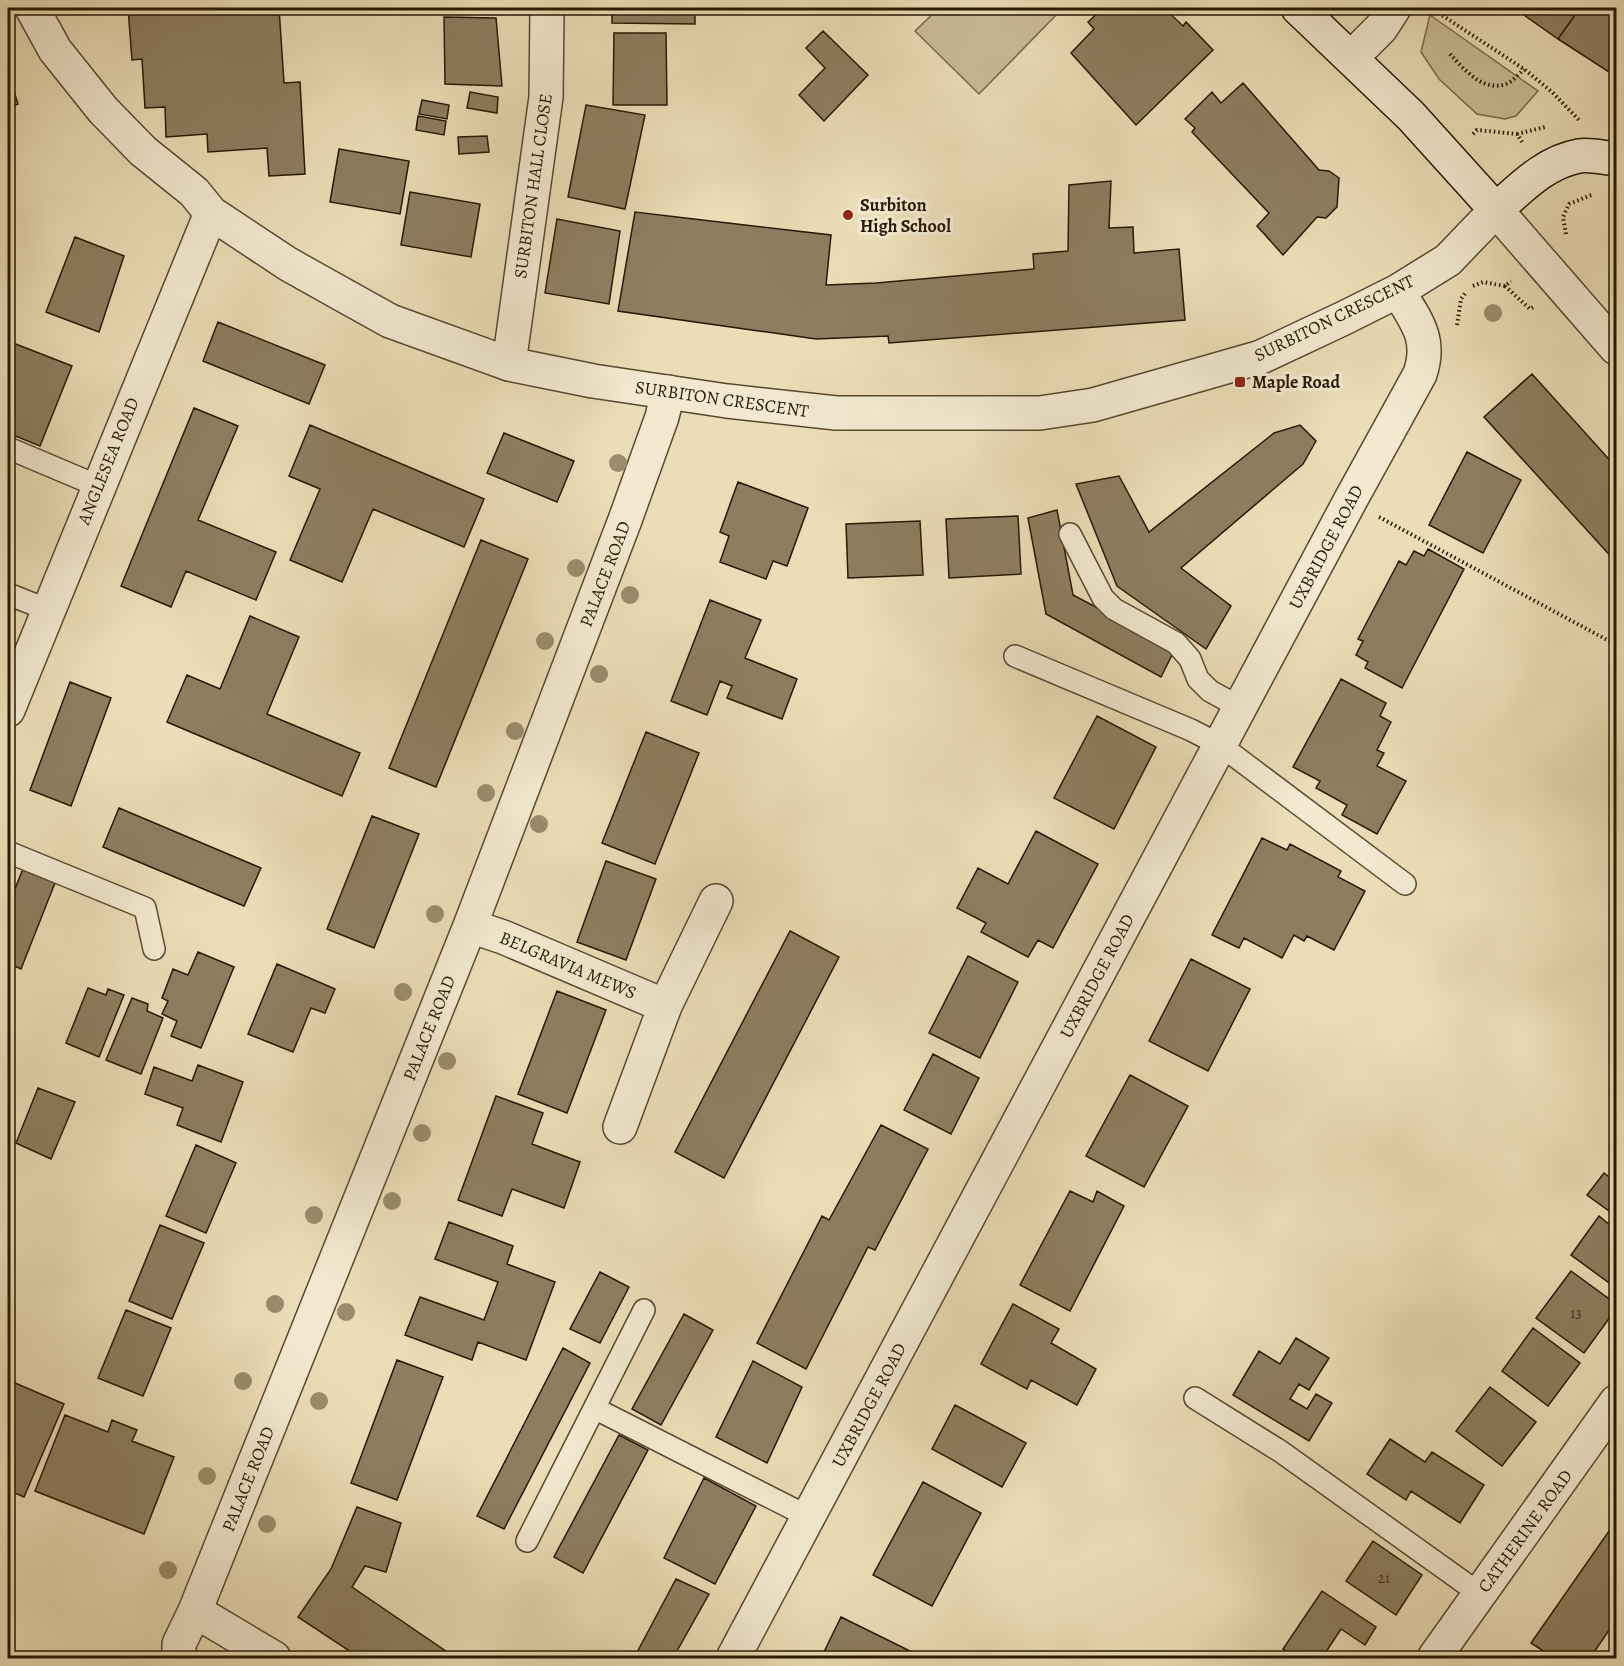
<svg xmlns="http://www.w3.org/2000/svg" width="1624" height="1666" font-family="Alegreya,serif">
<rect width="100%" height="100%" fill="#ebddb7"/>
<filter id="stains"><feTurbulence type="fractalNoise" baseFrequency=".00333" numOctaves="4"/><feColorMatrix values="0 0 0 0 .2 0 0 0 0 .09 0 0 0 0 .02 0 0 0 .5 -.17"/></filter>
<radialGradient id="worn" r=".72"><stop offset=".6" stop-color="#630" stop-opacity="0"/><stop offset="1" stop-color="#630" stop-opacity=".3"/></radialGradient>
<path fill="#cabc98" stroke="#786a4d" stroke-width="1.5" d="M939,8H1063L979,94L915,31Z
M1430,15L1538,91L1516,116L1505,119L1477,114L1439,79L1421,52Z"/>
<path fill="#8d7e60" stroke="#271802" stroke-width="1.5" d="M128,8H279L284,83L300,82L305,174L269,176L267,148L208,152L207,134L166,137L165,107L145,108L142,59L132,60Z
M612,8H695V24L612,23Z
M1103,8H1164L1183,26L1186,22L1213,50L1136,125L1071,53L1094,29L1088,22Z
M1514,8H1580L1558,39Z
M1580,8H1616V63L1609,72L1558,39Z
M444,17L496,18L502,86L445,84Z
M823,31L868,75L824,121L799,95L825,68L806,48Z
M614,33H666L667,105H613Z
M8,72L18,104L8,108Z
M1243,83L1319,170L1329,171L1339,178L1337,207L1326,218L1317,217L1283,255L1257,226L1269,213L1192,132L1195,128L1185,119L1212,92L1221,103Z
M470,92L498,97L497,113L467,108Z
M422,100L449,105L447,119L419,114Z
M586,105L645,115L625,209L568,197Z
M418,116L446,121L444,135L416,130Z
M487,136L489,152L459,154L458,137Z
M339,149L409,161L400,214L330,202Z
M1111,181L1109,228L1133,227L1134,253L1179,249L1185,320L889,343L888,336L816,339L618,311L635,212L831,235L826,285L876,283L1034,269L1033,254L1068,251L1069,185Z
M410,192L480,204L471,257L401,245Z
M557,219L620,231L609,304L545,293Z
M75,237L124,256L99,332L46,312Z
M218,322L325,365L309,404L203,361Z
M8,341L72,366L40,446L8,433Z
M1532,374L1616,467V562L1484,417Z
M194,408L238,426L198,520L276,552L256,600L186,571L171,607L121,586Z
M310,425L484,499L464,547L373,509L342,582L290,560L320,489L289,476Z
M1300,425L1316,441L1303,464L1181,568L1231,606L1206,649L1117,586L1076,484L1119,476L1149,532L1274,433Z
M504,433L574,461L557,502L487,473Z
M1467,452L1521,480L1483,553L1429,525Z
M738,482L808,508L787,566L773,561L766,579L720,562L729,536L720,532Z
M1057,510L1073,595L1175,649L1161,677L1046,614L1028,518Z
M1018,516L1021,574L949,578L946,519Z
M920,521L923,575L848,578L846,524Z
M481,540L528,559L436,787L389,768Z
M1428,549L1464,569L1402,688L1365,668L1368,662L1356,655L1363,641L1358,639L1399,561L1406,565L1414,551L1424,556Z
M710,600L761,620L745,658L797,679L782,719L727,698L732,686L720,681L707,715L671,701Z
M250,616L299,637L267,714L360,753L342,796L167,722L187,675L220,689Z
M1341,679L1386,703L1380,716L1391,722L1377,750L1384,753L1377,766L1406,781L1377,834L1342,815L1347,805L1316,788L1320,781L1293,767Z
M70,682L111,698L71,806L30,790Z
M1097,716L1156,747L1114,829L1054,798Z
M646,732L699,753L655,864L602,843Z
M119,808L261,868L244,906L103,847Z
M372,816L419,834L374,948L327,929Z
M1036,831L1098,864L1053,948L1038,940L1028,957L981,932L986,923L957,908L978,868L1008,884Z
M1262,838L1287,850L1290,844L1341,871L1338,877L1365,891L1334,950L1307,936L1304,941L1294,935L1282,958L1244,938L1239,948L1212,935Z
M606,861L656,879L626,960L577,942Z
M23,869L55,883L21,969L8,963V906Z
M790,931L839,957L724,1178L675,1152Z
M198,952L234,967L201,1048L171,1036L177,1021L162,1014L168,1001L162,998L173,969L188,975Z
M968,956L1018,982L980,1058L929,1033Z
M1191,959L1250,989L1208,1071L1149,1041Z
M277,964L335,989L325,1013L311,1008L293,1052L248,1034Z
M88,988L106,995L108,989L124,995L99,1057L66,1043Z
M557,991L606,1010L567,1113L518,1094Z
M132,998L148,1004L147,1011L163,1018L141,1074L106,1060Z
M933,1054L979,1078L951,1134L904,1110Z
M198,1065L243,1082L221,1142L177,1125L183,1108L145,1094L154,1067L192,1081Z
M1130,1075L1188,1106L1144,1187L1086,1156Z
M38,1088L75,1102L51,1159L16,1143Z
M496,1096L543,1113L532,1144L580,1162L564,1208L512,1189L502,1216L458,1200Z
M881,1125L928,1149L875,1250L868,1247L806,1369L757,1343L822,1216L829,1220Z
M196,1145L236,1163L206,1233L166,1216Z
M1604,1173L1616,1182V1216L1587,1195Z
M1070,1191L1093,1202L1097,1191L1124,1206L1070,1311L1020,1285Z
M1599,1216L1616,1230V1288L1571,1255Z
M449,1222L513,1246L507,1264L555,1282L526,1360L478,1342L472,1360L405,1335L420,1297L484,1320L498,1282L435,1259Z
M160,1225L204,1243L172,1319L129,1301Z
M1571,1271L1616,1304V1309L1584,1353L1536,1318Z
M600,1272L629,1287L600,1343L570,1329Z
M1013,1304L1059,1329L1051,1343L1096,1369L1077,1405L1031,1380L1027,1389L981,1364Z
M126,1310L171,1328L143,1396L98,1378Z
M684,1314L713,1330L661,1425L632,1409Z
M1533,1328L1580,1363L1548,1406L1502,1371Z
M1296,1338L1329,1358L1309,1390L1299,1384L1290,1399L1307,1409L1316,1394L1332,1403L1309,1441L1233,1395L1259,1351L1280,1364Z
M563,1348L590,1363L504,1529L477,1516Z
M397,1360L443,1377L397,1500L351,1483Z
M753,1361L802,1387L767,1463L716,1437Z
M8,1380L64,1404L24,1497L8,1490Z
M1490,1387L1536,1422L1502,1466L1456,1431Z
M955,1405L1026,1443L1002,1487L932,1449Z
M65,1415L108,1432L112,1420L137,1430L132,1441L174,1457L144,1534L35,1491Z
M619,1435L648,1450L583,1573L554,1557Z
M1390,1439L1425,1462L1432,1452L1484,1485L1460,1523L1411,1491L1406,1500L1367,1474Z
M704,1478L756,1506L715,1584L664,1558Z
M923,1482L981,1513L932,1606L873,1575Z
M357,1507L401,1523L386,1572L365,1566L352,1587L456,1658H360L298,1617L331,1569Z
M1616,1521V1620L1590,1658H1554L1531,1643Z
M1373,1541L1422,1575L1396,1615L1346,1581Z
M676,1579L709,1594L673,1658H634Z
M1322,1591L1376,1627L1365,1645L1341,1629L1322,1658H1298L1283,1649Z
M841,1617L924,1658H821Z"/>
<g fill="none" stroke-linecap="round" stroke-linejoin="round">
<g stroke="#58492f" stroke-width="24">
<path id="service" d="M8,448L98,486
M1070,534L1103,598L1114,609L1176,643L1190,659L1198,679L1210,691L1241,708
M8,594L48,610
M1015,656L1191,730L1220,745L1405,884
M8,852L145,908L154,949
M1195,1398L1280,1451L1480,1594
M596,1409L809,1517
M527,1541L644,1310"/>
</g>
<g stroke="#58492f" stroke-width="36">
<path id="minor" d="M1351,58L1381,28L1394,8
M509,364L546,97L547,8
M8,710L211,213
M470,926L503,937L665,1006L620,1127
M665,1006L716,901
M195,1611L274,1658
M179,1658V1644L195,1611L470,926L625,520L662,417L668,392
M1434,1658L1616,1402"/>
</g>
<g stroke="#58492f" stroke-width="36">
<path id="tertiary" d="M32,8L55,50L103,110L143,151L194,192L211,213L288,264L329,287L390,321L509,364L593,381L727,401L836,413H1040L1093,405L1261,357L1342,319L1398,291L1448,260L1496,210L1616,348
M733,1658L1350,501L1420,374C1432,338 1416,321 1398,291"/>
</g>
<g stroke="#271802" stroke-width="36">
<path id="secondary" d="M1298,8L1411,116L1496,210C1520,189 1545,162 1579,156C1590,154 1605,158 1616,159"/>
</g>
<path stroke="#271802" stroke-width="4" stroke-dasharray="1.5 3" stroke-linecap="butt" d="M1431,8L1524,69L1552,92L1579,120
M1450,54C1464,69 1482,92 1506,84C1512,82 1519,74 1524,69
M1473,134L1477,130L1517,134L1522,142
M1517,134L1545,127
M1566,234L1563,217L1569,204L1594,194
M1473,286L1483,282L1505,286L1511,281
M1505,286L1530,309L1535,306
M1457,325L1461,299L1466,292
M1379,517L1611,642"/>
<use href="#service" stroke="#f2e9d0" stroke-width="21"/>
<use href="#minor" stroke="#f2e9d0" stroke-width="33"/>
<use href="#tertiary" stroke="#f2e9d0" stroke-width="33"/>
<use href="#secondary" stroke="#f2e9d0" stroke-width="33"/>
</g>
<g fill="#9a8c6c">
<circle cx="1493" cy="313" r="9"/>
<circle cx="618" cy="463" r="9"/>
<circle cx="576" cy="568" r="9"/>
<circle cx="630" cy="595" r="9"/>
<circle cx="545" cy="641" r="9"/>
<circle cx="599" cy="674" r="9"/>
<circle cx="515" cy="731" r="9"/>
<circle cx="486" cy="793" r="9"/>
<circle cx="539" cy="824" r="9"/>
<circle cx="435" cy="914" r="9"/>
<circle cx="403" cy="992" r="9"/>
<circle cx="447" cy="1061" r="9"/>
<circle cx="422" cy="1133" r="9"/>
<circle cx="392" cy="1201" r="9"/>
<circle cx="314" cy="1215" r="9"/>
<circle cx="275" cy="1304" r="9"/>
<circle cx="346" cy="1312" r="9"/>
<circle cx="243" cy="1381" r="9"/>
<circle cx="319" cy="1401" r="9"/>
<circle cx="207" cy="1476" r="9"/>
<circle cx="267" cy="1524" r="9"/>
<circle cx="168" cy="1570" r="9"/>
</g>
<g fill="#8f2418" stroke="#f2e9d0" stroke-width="2">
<circle cx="848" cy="215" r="6"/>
<rect x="1234" y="376" width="12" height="12" rx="3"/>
</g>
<g text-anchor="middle" stroke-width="6" stroke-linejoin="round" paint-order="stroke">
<g font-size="15" fill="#40321a">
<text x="1576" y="1318">13</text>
<text x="1384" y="1583">21</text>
</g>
<g font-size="18" fill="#271802" stroke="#f2e9d0">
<text transform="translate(533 186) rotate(-82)" y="6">SURBITON HALL CLOSE</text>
<text transform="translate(1334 318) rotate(-26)" y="6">SURBITON CRESCENT</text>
<text transform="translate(722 399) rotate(8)" y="6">SURBITON CRESCENT</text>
<text transform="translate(108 461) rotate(-68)" y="6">ANGLESEA ROAD</text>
<text transform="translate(1326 547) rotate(-62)" y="6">UXBRIDGE ROAD</text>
<text transform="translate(605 574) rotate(-69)" y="6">PALACE ROAD</text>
<text transform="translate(568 965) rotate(23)" y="6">BELGRAVIA MEWS</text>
<text transform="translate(1097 976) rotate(-62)" y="6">UXBRIDGE ROAD</text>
<text transform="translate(429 1028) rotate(-68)" y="6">PALACE ROAD</text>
<text transform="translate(869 1405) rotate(-62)" y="6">UXBRIDGE ROAD</text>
<text transform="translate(248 1479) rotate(-68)" y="6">PALACE ROAD</text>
<text transform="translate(1525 1531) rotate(-54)" y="6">CATHERINE ROAD</text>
</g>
<g font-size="18" font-weight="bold" fill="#271802" stroke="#f2e9d0" text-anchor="start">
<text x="860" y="211">Surbiton<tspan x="860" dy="21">High School</tspan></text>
<text x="1252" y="388">Maple Road</text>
</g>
</g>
<rect width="1624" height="1666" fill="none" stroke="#ebddb7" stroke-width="30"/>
<rect x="9" y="9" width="1606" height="1648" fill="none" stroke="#271802" stroke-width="3"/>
<rect x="15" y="15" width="1594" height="1636" fill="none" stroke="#271802" stroke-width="1.5"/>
<rect width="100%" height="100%" filter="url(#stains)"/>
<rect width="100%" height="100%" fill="url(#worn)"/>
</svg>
